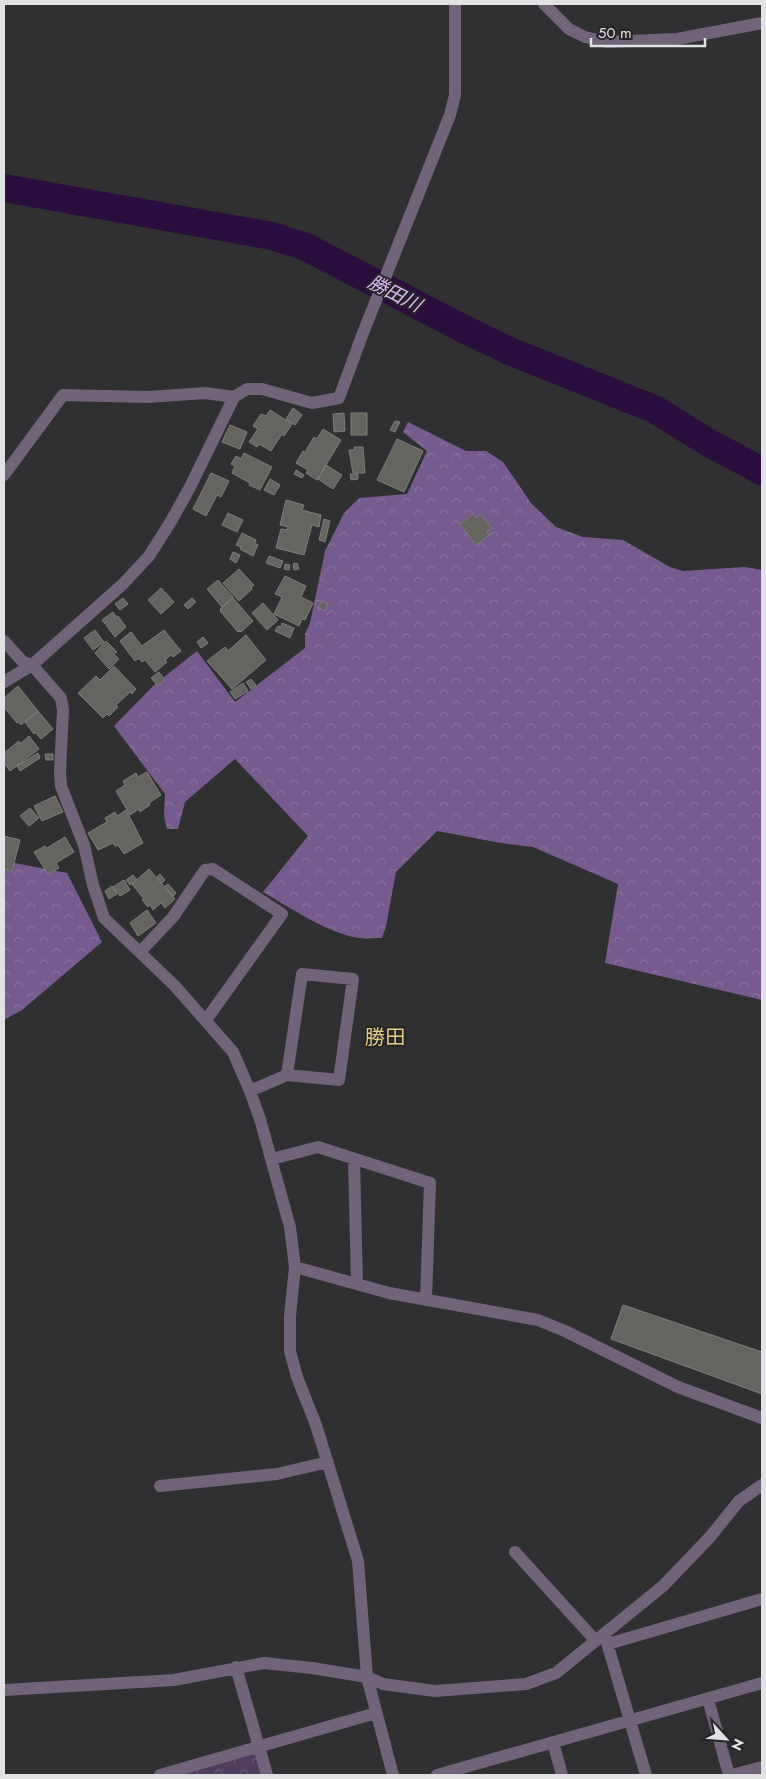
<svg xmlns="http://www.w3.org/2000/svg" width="766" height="1779" font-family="Jost,'Noto Sans JP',sans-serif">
<defs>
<pattern id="forest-crowns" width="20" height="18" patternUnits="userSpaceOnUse" patternTransform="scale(1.25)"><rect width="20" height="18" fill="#775a8e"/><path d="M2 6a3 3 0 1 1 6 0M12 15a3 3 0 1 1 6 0" fill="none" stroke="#8a719e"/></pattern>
<pattern id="park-crowns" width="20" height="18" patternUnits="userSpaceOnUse" patternTransform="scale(1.25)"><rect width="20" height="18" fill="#503d60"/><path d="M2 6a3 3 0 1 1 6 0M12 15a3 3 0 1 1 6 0" fill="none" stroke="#695977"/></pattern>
</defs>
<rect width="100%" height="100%" fill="#302f32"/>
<path fill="url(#forest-crowns)" d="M408,422L466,451H486L503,462L531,503L556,527L583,537L623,540L670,567L683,571L745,567L762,570V1000L605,963L618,884L533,847L501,843L437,831L396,872L386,926L382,938C375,938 366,939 359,938C329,934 289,907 263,892L308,836L235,759L185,802L178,829H167L164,816L165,794L114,726L154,685L197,651L235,702L305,648V634L310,623L325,551L344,513L359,498L407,494L427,451L403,432Z
M4,861L67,873L102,942L22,1010L4,1020Z"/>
<path fill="url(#park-crowns)" d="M256,1754L262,1775H182Z"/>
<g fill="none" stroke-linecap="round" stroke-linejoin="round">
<path stroke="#2b0e3d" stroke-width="28" d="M4,188L272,236L306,247L466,330L512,352L656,410L709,443L762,471"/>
</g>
<path fill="#656461" stroke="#7e7d7a" d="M293,408L302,415L295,425L286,419Z
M270,410L292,424L284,436L282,434L271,451L259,444L257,447L249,442L258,429L253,426L261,414L266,416Z
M344,413L345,431L334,432L333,414Z
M351,413H367V435H351Z
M395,421L400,422L395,432L390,430Z
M230,425L247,432L240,449L222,442Z
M323,429L341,440L317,480L306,473L308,470L296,463L303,451L305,452L314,437L317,439Z
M397,439L423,451L404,492L377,480Z
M354,447H363L365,473H353L349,450H354Z
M244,453L272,467L260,490L249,485L250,483L232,473L235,466L231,464L236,456L241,459Z
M326,465L342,475L333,489L318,479Z
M296,470L304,475L302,478L294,474Z
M211,473L229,481L221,497L217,495L206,516L193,509Z
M350,474H358V479L351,480Z
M270,479L280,485L274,495L264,490Z
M286,500L304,505L302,510L321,515L319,527L312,525L304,555L276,548L281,529L287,530L288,527L280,525Z
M228,513L243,520L237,532L222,525Z
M473,514L476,518L481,514L491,528L487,532L489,535L476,545L460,524Z
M324,519L330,521L325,542L319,540Z
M242,533L256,540L255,543L258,545L253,556L240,549L241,547L236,545Z
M233,552L240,555L236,563L230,559Z
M269,556L283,561L280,568L266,563Z
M297,563L299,569L294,570L293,564Z
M285,564L290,565L289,570L284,569Z
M239,569L254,585L251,587L252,589L239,601L223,583Z
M285,576L306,586L301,597L313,603L305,620L302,619L299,626L274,614L282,597L275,594Z
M218,580L233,597L222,607L207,589Z
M161,588L174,602L161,614L148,600Z
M123,598L128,604L120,610L115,604Z
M192,598L196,602L188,609L184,605Z
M233,598L253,621L241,632L240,631L238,632L220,611L221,610L220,609Z
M322,601L328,604L325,611L318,608Z
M263,603L278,620L267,630L252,613Z
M113,612L116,616L105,624L102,620Z
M118,616L126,627L115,637L106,625Z
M282,623L294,628L290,638L275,631L278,626L281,627Z
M95,630L104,642L93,650L84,638Z
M164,630L181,651L173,657L171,655L165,660L167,662L155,672L145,660L142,662L139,658L135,661L120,641L131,632L142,646Z
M246,635L266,660L232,689L207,661L225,647L228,651Z
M203,637L208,643L201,648L197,642Z
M106,641L117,652L114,654L119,659L109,669L95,653Z
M114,666L136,689L132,694L130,692L116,705L118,707L109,716L107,714L103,718L78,693L96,676L100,680Z
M159,672L165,680L158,686L151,678Z
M251,679L256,685L251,689L246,682Z
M243,683L248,691L235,699L230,692Z
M18,686L38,711L21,725L18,721L17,723L4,707V698Z
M38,711L53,729L41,739L35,732L34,734L25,722Z
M29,736L39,749L10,771L4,763V753L19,741L20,744Z
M38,753L40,758L20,771L17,766Z
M45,754H53V760H46Z
M147,772L161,795L149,803L150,805L140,812L139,809L130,815L116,791L125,785L123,781L136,773L138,777Z
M55,796L63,812L42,821L34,806Z
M30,808L39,818L29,826L20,816Z
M126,810L143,843L124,854L118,845L115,846L113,843L98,850L88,833L107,822L105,818L115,812L117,816Z
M4,836L20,840L12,871L4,869Z
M65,837L74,852L56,863L59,868L48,874L34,852L45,846L47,848Z
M149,869L175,899L165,908L161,903L153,910L150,905L148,907L142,900L144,899L132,884Z
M160,874L165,880L162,883L157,877Z
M133,875L137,880L130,885L126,880Z
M124,880L130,890L120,896L113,887Z
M168,884L176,893L173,896L165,886Z
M112,886L117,894L109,899L105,891Z
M147,910L156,923L138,936L130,923Z
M623,1305L762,1352V1394L611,1339Z"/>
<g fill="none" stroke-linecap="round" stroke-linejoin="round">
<path stroke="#70637a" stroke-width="12" d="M544,4L569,29L585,37L607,42L677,39L762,23
M4,475L63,395L148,397L205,393L234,397
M4,641L23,662L32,665L61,698L63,710L60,771L61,786L84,845L93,885L104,918L175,986L233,1052L250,1091L260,1119L290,1227L295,1267L290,1316V1351L297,1377L316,1425L358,1561L367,1677L393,1775
M4,682L32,665L123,584L149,556L170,523L190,487L234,397L247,389H262L312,403L339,398L363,333L450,115L455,95V4
M140,952L173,917L205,870L213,869L282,914L206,1020
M250,1091L287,1075L339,1080L353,979L302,974L287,1075
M272,1159L318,1147L430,1183L426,1300
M354,1159L357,1284
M295,1267L389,1293L538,1320L565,1331L678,1387L762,1418
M160,1486L277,1474L328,1462
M515,1552L595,1640
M605,1636L646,1775
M608,1644L762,1599
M236,1667L267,1775
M4,1690L174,1680L264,1663L312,1668L367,1677L383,1684L435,1691L526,1684L556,1673L663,1586L710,1537L739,1501L762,1485
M708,1699L729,1775
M553,1742L562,1775
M160,1775L376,1713
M437,1775L762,1683
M732,1775L762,1767"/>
</g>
<g text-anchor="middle" stroke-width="4" stroke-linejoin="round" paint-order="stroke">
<g font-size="19" font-style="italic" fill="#dcb9f8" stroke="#272528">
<text transform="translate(395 293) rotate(27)" y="7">勝田川</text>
</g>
<g font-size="20" fill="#e6cd80" stroke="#272528">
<text x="385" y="1044">勝田</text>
</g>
</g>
<rect width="766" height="1779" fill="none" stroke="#e2e1e3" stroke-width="10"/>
<g transform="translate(726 1739) rotate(116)" stroke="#272528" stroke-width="4" paint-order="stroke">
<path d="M0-4L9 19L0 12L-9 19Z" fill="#e2e1e3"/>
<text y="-8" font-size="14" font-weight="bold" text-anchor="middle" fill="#e2e1e3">N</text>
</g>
<path d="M591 38v8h114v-8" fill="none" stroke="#e2e1e3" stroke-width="2.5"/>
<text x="598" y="38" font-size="15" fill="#e2e1e3" stroke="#272528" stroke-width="4" paint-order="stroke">50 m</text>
</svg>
